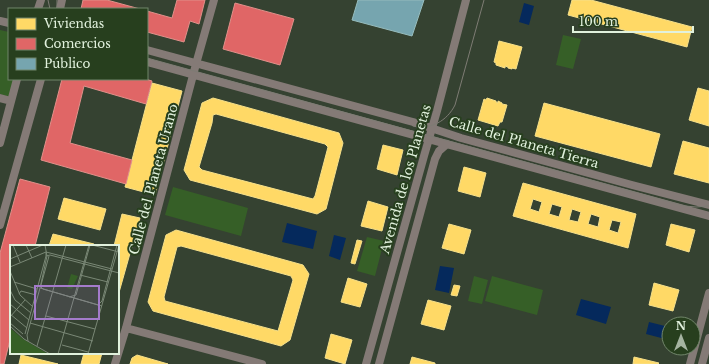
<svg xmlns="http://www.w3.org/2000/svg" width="709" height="364" font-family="'Libre Baskerville',serif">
<rect width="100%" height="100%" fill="#354231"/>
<path fill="#365f27" d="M0,30L9,32V79H14L9,97L0,94Z
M563,35L581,39L573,69L556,65Z
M173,187L248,208L241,236L165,215Z
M367,237L384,241L375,276L357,271Z
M474,276L488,280L482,304L468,301Z
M492,276L543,290L537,315L485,301Z"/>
<path fill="#05295c" d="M524,3L534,6L529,25L519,22Z
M287,223L317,231L313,249L282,242Z
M334,235L346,238L340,260L329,256Z
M440,266L454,268L449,293L435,290Z
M581,299L611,307L606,324L576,315Z
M649,322L669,327V340L646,334Z"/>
<path fill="#ffd966" stroke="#f6e08a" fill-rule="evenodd" d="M572,0H591L692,27L687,47L568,15Z
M499,41L522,47L516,69L512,68V69L508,68V67L505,66V68L496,65V63L494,62Z
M152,83L182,91L155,195L125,187Z
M698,88L709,91V126L689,120Z
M213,98L339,133L343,143L326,209L317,214L190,180L184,170L202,103ZM216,114L325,144L328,147L315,196L313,199L202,170L199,167L212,123L213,115Z
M487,98L496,101V102L498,103V101L502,103V104L507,105L502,122H500L498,126L478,120L484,99L486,100Z
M544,103L660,134L651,167L535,136Z
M683,141L709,148V183L674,174Z
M383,145L403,150L397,175L377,169Z
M464,167L486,173L480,197L458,191Z
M523,183L636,214L628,248L513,216ZM533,199L542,202L539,212L530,209ZM552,204L562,207L559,217L549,214ZM572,209L581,212L578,222L569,220ZM591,214L600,217L598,227L588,224ZM612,220L621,222L618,233L609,230Z
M64,198L106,209L100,230L58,219Z
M368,201L388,207L382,231L361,226Z
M122,214L140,218L118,296V246H114Z
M449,224L471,230L464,254L442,248Z
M671,224L695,230L689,252L666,245Z
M176,230L303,265L309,274L290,340L281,346L153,311L148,302L166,235ZM181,246L291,276L293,280L278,331L165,301L164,297L177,247Z
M53,234L94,244V246H49Z
M357,240L362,241L355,264L351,263Z
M348,278L367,284L360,307L341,302Z
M654,283L679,290L673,311L649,305Z
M454,285L460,286L457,296L451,295Z
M428,300L451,306L444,330L421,324Z
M331,334L352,340L345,364L325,358Z
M84,353H102L99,364H81Z
M21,355L58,364H19Z
M137,355L168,364H130L132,358Z
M412,357L435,363V364H410Z
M634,357L659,363L658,364H633Z"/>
<path fill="#e06666" stroke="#e0908a" d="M83,0H107L140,9H81Z
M177,0H205L199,24L190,21L184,42L147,32V11L172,18Z
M235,3L294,19L280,65L223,49Z
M62,79H145L152,81L146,104L84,86L70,143L132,160L126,184L41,160Z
M20,179L50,187L35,246H11V336L4,364H0V253Z"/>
<path fill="#76a5af" stroke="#96bcbd" d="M358,0H424L412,36L352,20Z"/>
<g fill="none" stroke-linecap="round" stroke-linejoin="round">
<path stroke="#847a76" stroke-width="8" d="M38,9L41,0
M60,9L62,0
M0,21L9,23
M147,50L413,122L461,138L632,185L709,205
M147,62L709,216
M0,98L11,101
M0,143L17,79
M0,225L41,79
M126,328L262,364
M115,364L126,328L196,64L214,0
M366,364L424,156L437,111L466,0
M379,364L435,159L439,151L447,144
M690,364L709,293
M702,364L709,338"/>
<path stroke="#7e7c74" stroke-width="1" d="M48,0L50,9
M57,0V9
M147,58L685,206L696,207L709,206
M413,126C431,130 447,121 455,105L484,0"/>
</g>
<g text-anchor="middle" stroke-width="4" stroke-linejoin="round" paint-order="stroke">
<g font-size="13" fill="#e1f1dd" stroke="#273f1e">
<text transform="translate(524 142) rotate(16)" y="5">Calle del Planeta Tierra</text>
<text transform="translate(153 179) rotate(-75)" y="5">Calle del Planeta Urano</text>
<text transform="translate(405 179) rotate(-74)" y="5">Avenida de los Planetas</text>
</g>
</g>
<g transform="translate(10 245)">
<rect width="109" height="109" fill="#354231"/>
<path d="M61,29L68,31L62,44L57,43ZM0,83L13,94L38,109H0Z" fill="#365f27"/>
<path fill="none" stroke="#7a8876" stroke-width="1" d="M3,0L10,17M16,0L22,13M35,0L37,11L30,43L88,60L92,56L107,0M82,0L109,7M40,10L36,11V7L102,24M40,10L109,28M0,14L33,0M0,22L36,7M0,26L10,50L23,62M70,30L98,37M4,37L27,44M31,40L39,11M30,41L33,44L92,61M0,45L5,55L21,68M9,49L11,46L26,50M59,52L66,50L80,0M0,59L19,75M0,69L17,83M36,71L85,84M0,72L15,55M0,78L13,89M20,78L83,96M0,81L14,94L40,109M15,89L36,11M18,96L17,90L30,43M52,100L78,107M27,101L56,0M48,109L79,0M78,109L109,0"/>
<path fill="#a47bcb" fill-opacity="0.15" stroke="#a47bcb" stroke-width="2" d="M25,41H89V74H25Z"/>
<rect width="109" height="109" fill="none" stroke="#e1f1dd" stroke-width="2"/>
</g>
<rect x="8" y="8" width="140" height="72" fill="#273f1e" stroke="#71866a"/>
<rect x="16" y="18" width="20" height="12" fill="#ffd966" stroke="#71866a"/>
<text x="44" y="28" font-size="12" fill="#e1f1dd">Viviendas</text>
<rect x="16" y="38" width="20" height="12" fill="#e06666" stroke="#71866a"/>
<text x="44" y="48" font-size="12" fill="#e1f1dd">Comercios</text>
<rect x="16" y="58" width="20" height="12" fill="#76a5af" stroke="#71866a"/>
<text x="44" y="68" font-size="12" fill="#e1f1dd">Público</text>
<g transform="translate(681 336)"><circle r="19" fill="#273f1e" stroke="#71866a"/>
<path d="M0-3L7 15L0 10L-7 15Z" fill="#a5b4a1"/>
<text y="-6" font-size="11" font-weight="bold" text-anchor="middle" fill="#e1f1dd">N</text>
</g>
<path d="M573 26v6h120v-6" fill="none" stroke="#e1f1dd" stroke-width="2"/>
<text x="579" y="26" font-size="12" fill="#e1f1dd" stroke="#273f1e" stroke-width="3" paint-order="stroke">100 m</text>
</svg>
